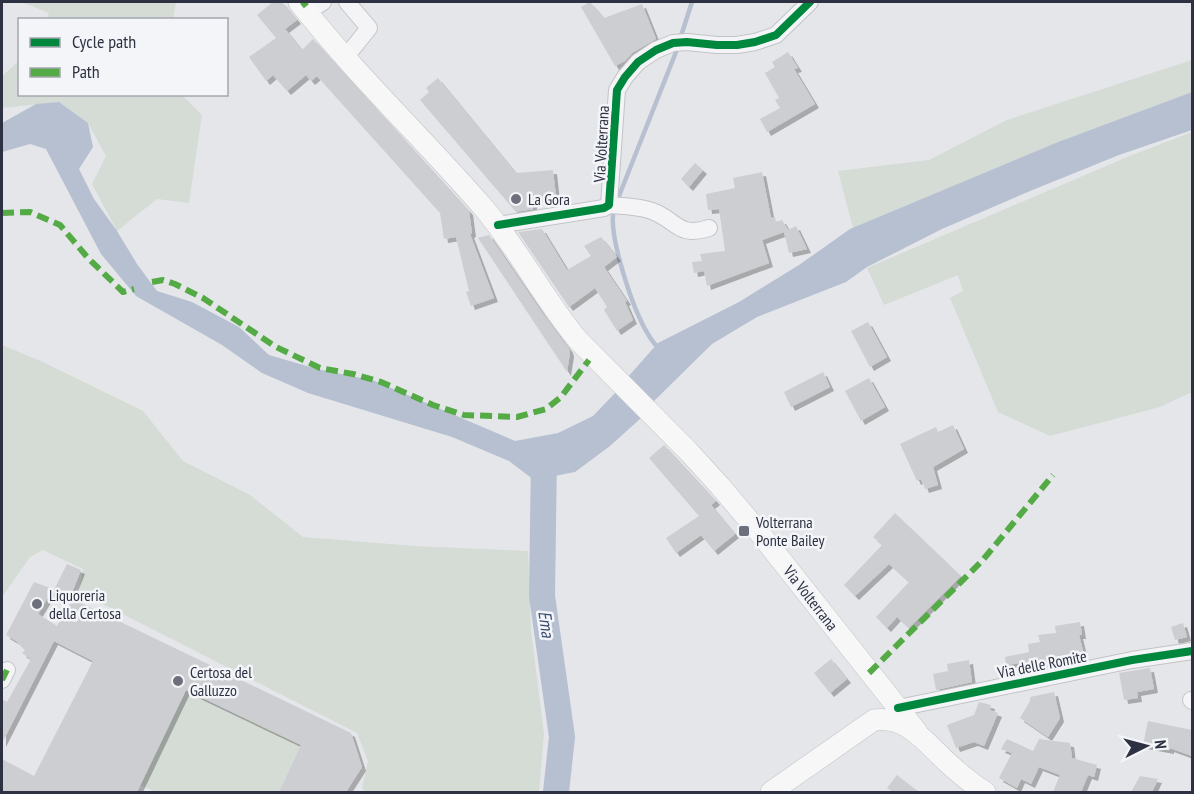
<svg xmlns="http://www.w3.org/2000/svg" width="1194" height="794" font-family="'PT Sans Narrow',sans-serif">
<defs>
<filter id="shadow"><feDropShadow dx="4" dy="4" stdDeviation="0" flood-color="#0004"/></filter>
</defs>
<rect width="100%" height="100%" fill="#e5e6e9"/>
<path fill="#d4dcd5" d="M22,2H21H176L173,20L46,19L49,13Z
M1192,60V92L1058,142L853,228L838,171L929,160L1007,120Z
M19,61L20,94L182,95L202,115L189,203L157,199L117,231L92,184L106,156L88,123L59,102L2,108V76Z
M1192,132V392L1160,407L1050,436L998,412L950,298L963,291L958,275L884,305L867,268L1132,155Z
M2,345L43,362L143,411L183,461L250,495L303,537L415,546L528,551L531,630L544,734L539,792H366L362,788L368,761L357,733L79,592L83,569L43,550L30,557L2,597Z
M186,690L301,745L279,792H156L140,785Z"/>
<path fill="#b6c0d1" d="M1192,92V130L1119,155L1030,191L942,229L867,267L846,282L757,317L712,344L652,403L627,378L658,343L739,302L799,265L850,229L1058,142Z
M59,102L88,123L93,147L79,169L94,199L117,231L137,264L157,291L192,302L239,327L269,355L317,369L375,381L515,441L558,433L593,416L616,392L641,418L610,446L575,472L534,480L509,461L452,437L308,393L262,373L222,345L136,296L101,254L46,149L30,144L2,152V123L36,104Z"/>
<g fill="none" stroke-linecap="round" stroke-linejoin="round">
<path stroke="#b6c0d1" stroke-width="4.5" d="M680,39L692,2
M617,201L678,47
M614,209C607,234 634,312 648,334C651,340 655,344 659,349"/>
<path stroke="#b6c0d1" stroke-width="26" d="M544,455L542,596L562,737L556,792"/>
</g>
<path fill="#cdced1" filter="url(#shadow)" d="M273,2H282L297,20L285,29L302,50L313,39L469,211L472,233L470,234L494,298L471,306L466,292L469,291L456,237L444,239L440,213L317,76L311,81L306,75L287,91L273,75L266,81L249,57L276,38L257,15Z
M590,2L604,18L642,4L656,39L632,53L625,61L615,66L581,7Z
M788,52L798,68L794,69L815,104L767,132L760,119L780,108L775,100L779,98L765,73L775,67L772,62Z
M438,78L516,173L553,170L556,197L533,199V209L516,212L420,100L429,92L426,88Z
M695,163L703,170L689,187L681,179Z
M762,172L771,218L775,217L776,222L782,220L788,230L796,226L807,249L789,253L784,232L762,240L769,263L707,286L704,271L694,273L692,262L702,261L700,254L725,251L719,209L708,210L706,194L735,188L733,178Z
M542,229L567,270L591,256L584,246L601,237L617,257L604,267L627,301L625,302L633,320L617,331L604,310L607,307L595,288L569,307L518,232Z
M489,235L543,314L569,349L570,353L567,372L478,238Z
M868,322L887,357L870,367L851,331Z
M823,372L830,387L791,407L784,392Z
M869,378L885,407L861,421L845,391Z
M953,425L964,449L933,467L938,485L925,489L921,479L917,481L900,444L936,427L938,432Z
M664,445L716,501L711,505L735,534L714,551L701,535L676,553L666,538L699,516L649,458Z
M895,513L961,576L909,628L897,617L887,628L876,617L909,582L889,564L855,596L844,585L882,545L873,537Z
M67,564L81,570L69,600L53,592Z
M34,582L53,589L38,614L57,626L73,599L351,733L362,767L346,792H279L301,745L186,690L137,792H2V759L34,776L93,661L54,641L2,743V699L7,702L31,659L22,653L25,650L16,641L6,635Z
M1080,622L1082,635H1079L1084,655L1032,665L1031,662L1006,665L1005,657L1029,652L1028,644L1040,642L1038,635L1056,633L1055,626Z
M1183,623L1187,637L1175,640L1171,627Z
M831,659L847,679L830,693L814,673Z
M969,660L972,682L936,690L933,674L948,671L947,664Z
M1150,668L1154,689L1137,692L1138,698L1124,700L1119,673Z
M1054,692L1060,718L1048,737L1020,718L1030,701V697Z
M979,702L991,705L990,710L998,713L984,746L974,742L956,748L947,725L974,715Z
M1148,721L1192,730V756L1170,748V750L1143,745Z
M1007,739L1033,751L1039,739L1070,743L1072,758L1097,765L1094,777L1088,775L1081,792H1053L1060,775L1039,767L1031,784L1021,779L1017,788L999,778L1012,753L1001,749Z
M897,775L919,792H893L887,788Z
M1140,776L1158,779L1152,792H1131Z"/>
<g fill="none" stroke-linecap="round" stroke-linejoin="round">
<g stroke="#c3c4c7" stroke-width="18">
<path id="minor" d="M307,12L323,2
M345,58L369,28L347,2
M609,205C624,206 639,206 652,211C677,220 677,238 709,228
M498,225L604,208L609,205L617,90L625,77L638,62L656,50L673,43L687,42L717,45H737L755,42L776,35L810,2
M2,680L7,670
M1191,700L1192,701
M898,708L1132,660L1192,651"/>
</g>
<g stroke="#c2c3c6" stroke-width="22">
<path id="major" d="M299,2C355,74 422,137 482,206C518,248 543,298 578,340L689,452L720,486L758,531L917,732
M771,792L874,720C907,715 926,743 948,763C960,774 972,784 985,792"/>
</g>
<use href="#minor" stroke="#f4f4f6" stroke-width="16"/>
<use href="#major" stroke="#f7f7f8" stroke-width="21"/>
<path stroke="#54ab46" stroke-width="6" stroke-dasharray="12 6" stroke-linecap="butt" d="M302,6L307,2
M2,213L30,212L60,225L88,258L123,292L134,289
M152,282L163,280L175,284L203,298L276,347L320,368L353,374L381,382L433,405L464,415L517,417L546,409L561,397L589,360
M869,673L982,561L1053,475
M2,680L7,670"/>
<g stroke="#f3f5f8" stroke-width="11">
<path id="cycleway" d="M498,225L604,208L609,205L617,90L625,77L638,62L656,50L673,43L687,42L717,45H737L755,42L776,35L810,2
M898,708L1132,660L1192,651"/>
</g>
<use href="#cycleway" stroke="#00873e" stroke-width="8"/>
</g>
<g fill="#6d707c" stroke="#f3f5f8" stroke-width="2">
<circle cx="516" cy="199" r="6"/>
<rect x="738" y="525" width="12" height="12" rx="3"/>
<circle cx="37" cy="604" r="6"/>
<circle cx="178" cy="681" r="6"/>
</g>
<g text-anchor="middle" stroke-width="5" stroke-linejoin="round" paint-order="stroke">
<g font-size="16" fill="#2d3142" stroke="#f3f5f8">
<text transform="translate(601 144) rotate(-87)" y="6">Via Volterrana</text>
<text transform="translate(811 598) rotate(52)" y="6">Via Volterrana</text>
<text transform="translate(1042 664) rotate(-11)" y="6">Via delle Romite</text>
</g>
<g font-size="16" fill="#2d3142" stroke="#f3f5f8" text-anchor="start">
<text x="528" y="205">La Gora</text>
<text x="756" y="528">Volterrana<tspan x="756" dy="18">Ponte Bailey</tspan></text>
<text x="49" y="601">Liquoreria<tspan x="49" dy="18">della Certosa</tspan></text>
<text x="190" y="678">Certosa del<tspan x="190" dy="18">Galluzzo</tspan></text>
</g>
<g font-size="18" font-style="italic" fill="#3a4b72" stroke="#f3f5f8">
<text transform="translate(546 624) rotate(82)" y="6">Ema</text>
</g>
</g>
<rect width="1194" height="794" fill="none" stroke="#2d3142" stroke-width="6"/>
<rect x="18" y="18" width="210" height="78" fill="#f3f5f8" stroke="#a4a7af" stroke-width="1.5"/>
<rect x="30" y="38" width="30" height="9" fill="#00873e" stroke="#a4a7af" stroke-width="1.5"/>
<text x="72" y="48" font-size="18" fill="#2d3142">Cycle path</text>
<rect x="30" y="68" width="30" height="9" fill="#54ab46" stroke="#a4a7af" stroke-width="1.5"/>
<text x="72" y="78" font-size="18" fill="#2d3142">Path</text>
<g transform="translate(1146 746) rotate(84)" stroke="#f3f5f8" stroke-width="4.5" paint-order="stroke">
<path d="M0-4.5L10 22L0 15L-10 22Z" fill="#2d3142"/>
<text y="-9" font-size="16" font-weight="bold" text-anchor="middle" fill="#2d3142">N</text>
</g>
</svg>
